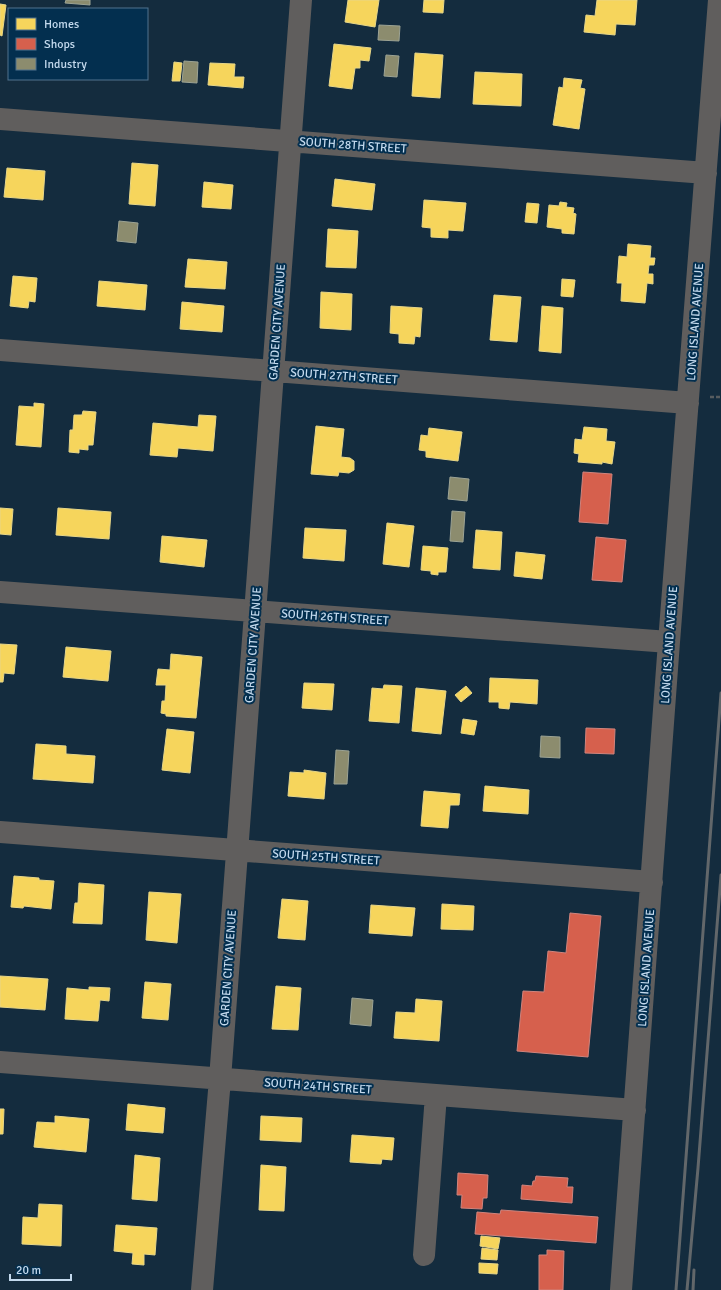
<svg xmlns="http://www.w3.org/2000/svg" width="721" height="1290" font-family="Signika,sans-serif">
<rect width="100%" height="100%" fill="#142c3e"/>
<path fill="#f6d55c" stroke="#e7d688" d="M348,0H379L375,27L345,22Z
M424,0H444L443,13L423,12Z
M597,0H637L635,25L616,24L615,35L584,32L586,15L595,16Z
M0,4L6,5L2,36L0,35Z
M334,44L371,48L369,61L360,60V68H355L352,89L329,86Z
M415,53L443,55L440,98L412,96Z
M174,62L182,63L180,81H172Z
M210,63L235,64L234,77H244L243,88L208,85Z
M475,72L522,74L521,106L473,104Z
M564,78L582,80L580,88L585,89L579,129L553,125L559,87L563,88Z
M132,163L158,165L155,206L129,204Z
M7,168L45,171L43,200L4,197Z
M335,179L375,184L372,210L332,206Z
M204,182L233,185L231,209L202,207Z
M424,200L466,203L463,231L448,230V238L431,237V228L422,227Z
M560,202L567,203L566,207L574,208L573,213L576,214L574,234L562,233V229L547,227L549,205L559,206Z
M527,203L539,204L537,223L525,222Z
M328,229L358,231L356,268L326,267Z
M628,244L651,246L650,258H655L654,265H649L648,274H653V284L647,283L645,303L621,301L622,283H617L619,256L627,257Z
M188,259L227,262L225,289L185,287Z
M13,276L37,278L35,302L29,301L28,308L10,306Z
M562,279L575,280L573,297L561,296Z
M99,281L147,285L145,310L97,306Z
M321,292L352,294L351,330L320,328Z
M494,295L521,297L517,342L490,340Z
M182,302L224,306L222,332L180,329Z
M391,306L422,308L420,337L415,336L414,344L399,343V334L390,333Z
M542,306L563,308L561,353L539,351Z
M34,403L44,404L41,447L16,445L19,406L34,407Z
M83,411L96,412L93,445H88V450L79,449V453L69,452L70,430H73L74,415H82Z
M199,415L216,416L213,451L178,448L177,457L150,455L153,423L198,427Z
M316,426L344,429L341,457L350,458L354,461V470L349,473L339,472L338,476L311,474Z
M584,427L607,429L606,441L615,442L612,464L602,462V464L578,462L579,454L574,453L575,439L582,440Z
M429,428L462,432L458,461L426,457V451L419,450L421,435L428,436Z
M0,508L13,509L11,535L0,534Z
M58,508L111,512L109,539L56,535Z
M387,523L414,526L409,567L383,564Z
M305,528L346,530L344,561L303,558Z
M476,530L502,532L500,570L473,568Z
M162,536L207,540L204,567L160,562Z
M423,546L448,548L446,572H438V575L431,574V571L421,570Z
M516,552L545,555L542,579L514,576Z
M0,644L17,645L14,674L4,673L3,682H0Z
M66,647L111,651L108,681L63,677Z
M171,654L202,657L196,718L166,716V714L161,713L162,701H165L166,685H156L158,669L170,670Z
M490,678L538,680L537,704L510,702L509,709L499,708V702H489Z
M304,683L334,684L332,710L302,708Z
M384,685L402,686L399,723L369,721L372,688L383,689Z
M466,686L472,693L461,702L455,695Z
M416,688L446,691L441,734L412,731Z
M463,719L477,721L474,735L461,733Z
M167,729L194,732L190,773L162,770Z
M36,744L66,746V754L95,756L93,783L33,779Z
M304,770L326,773L324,799L288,796L290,772L304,773Z
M485,786L529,790L528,814L483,811Z
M424,791L460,794L459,805H450L448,828L421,826Z
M14,876L39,878V880L54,881L51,909L24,906L23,908L11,907Z
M79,883L104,885L102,924L73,923L75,903H78Z
M149,892L181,894L177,943L146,940Z
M282,899L308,901L305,940L278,938Z
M442,904L474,906L473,930L441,929Z
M371,905L415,908L412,936L369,933Z
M0,976L48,979L45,1010L0,1007Z
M145,982L171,984L168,1020L142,1018Z
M276,986L301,988L298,1030L272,1029Z
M89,987L110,988L109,1001L100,1000L98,1021L65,1019L67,988L89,990Z
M416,999L442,1001L439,1041L394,1038L396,1012L415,1013Z
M128,1104L165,1108L163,1133L126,1130Z
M0,1109H4L3,1134H0Z
M55,1116L89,1119L86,1152L34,1147L37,1122L55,1123Z
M261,1116L302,1118L301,1142L260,1140Z
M352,1135L394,1138L392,1160L382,1159L381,1164L350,1162Z
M135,1155L160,1158L157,1201L132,1199Z
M261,1165L286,1167L284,1211L259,1210Z
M39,1204L62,1205L61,1246L22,1244L23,1217L38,1218Z
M116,1225L157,1228L155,1255L144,1254V1265L132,1264L133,1253L114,1251Z
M481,1236L500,1238L498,1249L480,1246Z
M482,1248L498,1250L497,1260L481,1259Z
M479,1263L498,1264L497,1274L479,1273Z"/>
<path fill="#d6604d" stroke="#d0847d" d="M583,472L612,474L608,524L579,522Z
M596,537L626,540L622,582L592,580Z
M586,728L615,729L614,754L585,753Z
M570,913L601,916L588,1057L517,1051L523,991L544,992L548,951L566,953Z
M458,1173L488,1175L487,1198H483L482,1209L461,1208L462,1195H457Z
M536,1176L568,1178L567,1187H573L572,1203L521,1199L522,1185L532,1186L533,1181H535Z
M501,1210L598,1217L596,1243L475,1234L477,1212L500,1214Z
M547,1250L564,1251L563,1290H539V1255H547Z"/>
<path fill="#8c8c6e" stroke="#9ca394" d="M66,0H90V5L65,3Z
M379,25L400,26L399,41L378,40Z
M386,55L399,56L397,77L384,76Z
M184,61L198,62L197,83L182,82Z
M119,221L138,223L136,243L117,241Z
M450,477L469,479L467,501L448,499Z
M452,511L465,512L463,542L450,541Z
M541,736L560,737V758L540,757Z
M336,750L349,751L347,784H334Z
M352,998L373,1000L371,1026L350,1024Z"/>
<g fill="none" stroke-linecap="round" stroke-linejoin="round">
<path stroke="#575c5f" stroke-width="2.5" stroke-dasharray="4 2" stroke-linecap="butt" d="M710,397H721"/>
<path stroke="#605e5d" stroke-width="22" d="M0,119L706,173
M0,350L688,403
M0,592L669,642
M0,832L652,882
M0,1062L635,1110
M424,1255L436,1095
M202,1290L220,1079L301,0
M621,1290L669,642L719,0"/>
<path stroke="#62676a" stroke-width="3" d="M676,1290L721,693
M687,1290L698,1168L721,875
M693,1290L694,1270"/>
</g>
<g text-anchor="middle" stroke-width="4" stroke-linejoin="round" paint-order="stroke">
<g font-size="12" fill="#c3d9ed" stroke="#032f4f">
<text transform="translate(353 145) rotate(4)" y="4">SOUTH 28TH STREET</text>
<text transform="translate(277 322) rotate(-86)" y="4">GARDEN CITY AVENUE</text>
<text transform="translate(695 322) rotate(-86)" y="4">LONG ISLAND AVENUE</text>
<text transform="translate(344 376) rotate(4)" y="4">SOUTH 27TH STREET</text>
<text transform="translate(335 617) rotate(4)" y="4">SOUTH 26TH STREET</text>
<text transform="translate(253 645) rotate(-86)" y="4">GARDEN CITY AVENUE</text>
<text transform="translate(669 645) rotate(-86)" y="4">LONG ISLAND AVENUE</text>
<text transform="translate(326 857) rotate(4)" y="4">SOUTH 25TH STREET</text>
<text transform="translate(228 968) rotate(-86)" y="4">GARDEN CITY AVENUE</text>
<text transform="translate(646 968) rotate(-86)" y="4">LONG ISLAND AVENUE</text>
<text transform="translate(318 1086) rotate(4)" y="4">SOUTH 24TH STREET</text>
</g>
</g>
<rect x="8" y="8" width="140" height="72" fill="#032f4f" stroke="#50738e"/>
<rect x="16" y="18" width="20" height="12" fill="#f6d55c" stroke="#50738e"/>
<text x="44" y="28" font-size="12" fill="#c3d9ed">Homes</text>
<rect x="16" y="38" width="20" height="12" fill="#d6604d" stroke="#50738e"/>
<text x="44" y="48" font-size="12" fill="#c3d9ed">Shops</text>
<rect x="16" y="58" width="20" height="12" fill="#8c8c6e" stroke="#50738e"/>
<text x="44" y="68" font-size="12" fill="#c3d9ed">Industry</text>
<path d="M10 1274v6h61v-6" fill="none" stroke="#c3d9ed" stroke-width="2"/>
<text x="16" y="1274" font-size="12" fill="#c3d9ed" stroke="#032f4f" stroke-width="3" paint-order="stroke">20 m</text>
</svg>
